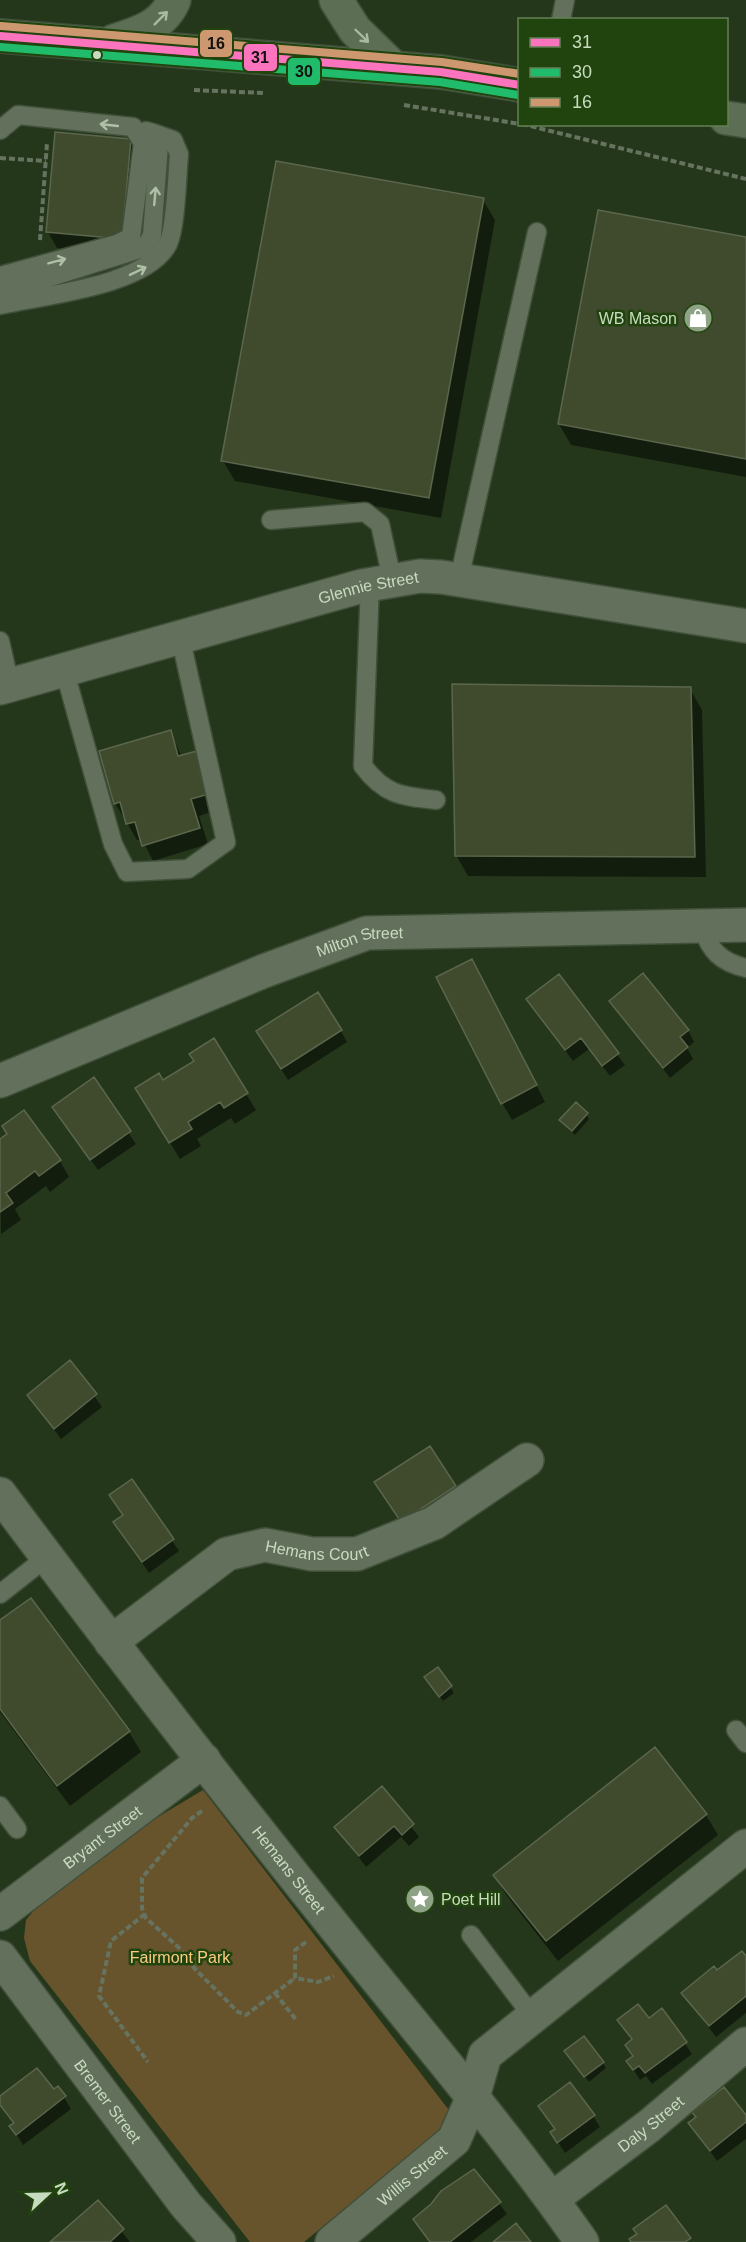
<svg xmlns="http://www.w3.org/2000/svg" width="746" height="2242" font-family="Helvetica,sans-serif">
<rect width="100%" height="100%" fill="#24371b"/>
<path fill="#68542c" d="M203,1790L455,2118L304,2242H250L30,1961L24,1938L26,1920L35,1909L126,1836Z"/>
<path fill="#0007" d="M130,140L140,157L155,164L154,223L134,221L131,255L57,248L48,232Z
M483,200L495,220L441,518L235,481L223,461Z
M746,238V477L571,445L559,424Z
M690,689L702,710L706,877L468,876L456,855Z
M170,732L182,757L217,810L199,816L208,844L153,861L142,839L137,840L115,803Z
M558,976L625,1065L610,1076L589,1049L573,1061L528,1000Z
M481,977L545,1102L512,1120L502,1103Z
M611,1001L688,1030L694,1042L687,1048L693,1059L670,1078Z
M341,1031L347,1042L288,1080L265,1043Z
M213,1040L256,1110L235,1124L231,1118L197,1139L201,1146L180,1159L147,1105L196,1062Z
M93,1080L136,1144L98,1170L61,1118Z
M586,1114L589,1119L575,1135L561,1120Z
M0,1141L60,1161L69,1177L50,1192L46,1186L15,1209L21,1220L1,1234Z
M70,1362L102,1407L61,1439L29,1395Z
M131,1481L179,1551L149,1573L115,1522L124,1516Z
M455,1487L461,1498L408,1532L383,1494Z
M30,1600L129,1732L141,1752L70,1806L0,1712V1622Z
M437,1669L454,1693L443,1701L429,1682Z
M382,1789L419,1837L409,1846L401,1837L366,1867L336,1827Z
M706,1815L718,1835L558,1961L507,1896L495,1876Z
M746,1958V2013L716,2037L683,1993Z
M662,2010L692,2054L652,2084L646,2076L640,2080L628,2061L633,2057L626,2045L632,2041L619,2020H649Z
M569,2056L603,2063L606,2068L589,2082Z
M58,2088L71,2109L23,2145L11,2126L14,2124L0,2104V2098L54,2091Z
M540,2106L593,2116L600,2127L565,2153L552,2133L556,2130Z
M746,2118V2139L717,2161L690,2123Z
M474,2171L507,2214L471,2242H430L415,2219Z
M98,2202L130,2242H53Z"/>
<path fill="#404b2e" stroke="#5b664c" stroke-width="1.5" d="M55,132L131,139L122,239L46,232Z
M276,161L484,198L429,498L221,461Z
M598,210L746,237V459L558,424Z
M452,684L691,687L695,857L455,856Z
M171,730L178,756L197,751L209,794L191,799L200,828L142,846L135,822L126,824L120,802L114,804L99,751Z
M472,959L537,1085L501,1104L436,977Z
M643,973L689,1030L680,1037L688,1047L663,1068L609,1001Z
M559,974L619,1053L602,1066L581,1038L565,1050L526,999Z
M318,992L342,1030L281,1069L256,1031Z
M214,1038L248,1093L224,1108L220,1102L188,1122L192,1129L169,1143L135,1088L159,1073L163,1080L194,1061L189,1054Z
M94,1077L131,1131L90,1160L52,1107Z
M576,1102L588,1113L572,1131L559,1120Z
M24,1110L61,1160L39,1176L35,1171L6,1193L13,1203L0,1212V1139L7,1134L2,1126Z
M70,1360L97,1394L54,1429L27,1395Z
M430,1446L456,1486L401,1522L374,1482Z
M132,1479L174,1539L142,1562L113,1522L123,1515L109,1495Z
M31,1598L130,1731L57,1786L0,1709V1620Z
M438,1667L452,1686L439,1697L424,1677Z
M655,1747L707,1814L546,1941L493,1875Z
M382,1786L414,1824L402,1835L394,1826L359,1856L334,1827Z
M742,1951L746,1956V1996L709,2026L681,1993L714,1966L717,1970Z
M638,2004L649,2018L662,2008L687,2042L645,2073L639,2066L633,2070L626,2061L633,2056L625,2045L632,2039L617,2020Z
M584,2036L604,2062L584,2077L564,2051Z
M37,2068L54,2089L58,2086L66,2096L16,2135L9,2126L14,2123L0,2105V2096Z
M570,2082L595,2115L557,2143L550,2132L555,2129L538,2106Z
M724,2087L746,2115V2122L710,2151L688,2123L696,2117L692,2112Z
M474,2169L501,2202L450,2242H430L413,2219L431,2204L441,2191Z
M98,2200L124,2229L110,2242H50Z
M666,2205L691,2238L685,2242H631L629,2239L637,2234L633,2229Z
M516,2223L531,2242H493Z"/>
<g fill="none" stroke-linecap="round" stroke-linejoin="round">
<g stroke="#40503a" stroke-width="21">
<path id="lane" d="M561,20L565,0
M0,130L18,115L133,127L143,143L131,237L117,244L0,276
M0,293L140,249L148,243L152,235L159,145L153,133L146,131
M0,305C44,295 146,286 168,244C176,227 177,175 179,154L173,140L153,133
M271,520L365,512L380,524L392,579
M459,579L537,232
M370,584L363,766C385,795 401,796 436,800
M0,641L10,685
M64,669L113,844L127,872L188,869L226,842L180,636
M702,927C710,951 721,962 746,968
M0,1594L47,1557
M736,1730L746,1743
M0,1806L17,1829
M471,1935L533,2017"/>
</g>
<g stroke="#40503a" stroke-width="36">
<g id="street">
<path id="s1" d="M0,688L362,586L420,576L441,577L746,626"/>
<path id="s2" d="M0,1081L264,971L367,933L746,925"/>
<path id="s3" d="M0,1494C114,1647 231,1798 350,1946C429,2044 510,2139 582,2242"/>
<path id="s4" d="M111,1642L227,1554L265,1545L312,1554H357L434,1523L527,1460"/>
<path id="s5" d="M0,1914L204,1760"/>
<path id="s6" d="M0,1957L186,2205L219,2242"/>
<path id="s7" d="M552,2199L649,2126L746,2044"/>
<path id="s8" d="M332,2242L454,2140L473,2097L485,2055L746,1846"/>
</g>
</g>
<g stroke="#40503a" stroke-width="36">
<path id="primary" d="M336,0L355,30L394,68
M0,36L441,72L520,85
M114,41C139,33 163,26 174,0
M726,118L746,121"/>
</g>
<path stroke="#667360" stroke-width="4" stroke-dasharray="6 3" stroke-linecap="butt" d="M194,90L265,93
M404,105L520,124
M522,124L746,179
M0,158L46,161
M40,240L47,143
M202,1811L192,1818L142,1878V1908L146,1918L179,1948L195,1969L238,2012L246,2015L295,1978
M145,1914L111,1941L99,1996L148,2062
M306,1942L295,1950V1978L318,1982L334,1976
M275,1993L297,2021"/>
<use href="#lane" stroke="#63715c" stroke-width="18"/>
<use href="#street" stroke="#63715c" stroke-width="33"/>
<use href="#primary" stroke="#5c6e54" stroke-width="33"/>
<g stroke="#21440e" stroke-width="12">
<path id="bus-1" d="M0,36L441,72L520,85"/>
</g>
<g stroke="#21440e" stroke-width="12">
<path id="bus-2" d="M0,47L440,82L518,95"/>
</g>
<g stroke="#21440e" stroke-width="12">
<path id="bus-3" d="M1,26L442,62L520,74"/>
</g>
<use href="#bus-1" stroke="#fc73be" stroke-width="8"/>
<use href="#bus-2" stroke="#20bc6c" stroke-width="8"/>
<use href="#bus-3" stroke="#cd976f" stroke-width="8"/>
</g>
<defs><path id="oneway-shaft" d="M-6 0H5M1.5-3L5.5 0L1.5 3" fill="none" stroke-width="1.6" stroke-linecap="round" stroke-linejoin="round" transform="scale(1.5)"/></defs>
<g stroke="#a7bb9f">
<use href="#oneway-shaft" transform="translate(161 18) rotate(-45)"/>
<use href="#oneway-shaft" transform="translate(362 36) rotate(44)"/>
</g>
<g stroke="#aec1a6">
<use href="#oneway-shaft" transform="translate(109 125) rotate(-174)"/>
<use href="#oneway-shaft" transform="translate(155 196) rotate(-85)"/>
<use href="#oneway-shaft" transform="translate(57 261) rotate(-15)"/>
<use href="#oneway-shaft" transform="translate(138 271) rotate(-26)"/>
</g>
<defs>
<g id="shop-disc" transform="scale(1.5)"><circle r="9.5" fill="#8ea286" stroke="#21440e"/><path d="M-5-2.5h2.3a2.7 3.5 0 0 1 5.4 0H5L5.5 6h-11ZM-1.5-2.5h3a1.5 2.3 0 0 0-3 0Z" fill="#fff"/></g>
<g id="sight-disc" transform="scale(1.5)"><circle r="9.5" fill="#8ea286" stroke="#21440e"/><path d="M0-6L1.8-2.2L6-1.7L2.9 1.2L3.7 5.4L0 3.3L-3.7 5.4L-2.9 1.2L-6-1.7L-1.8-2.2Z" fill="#fff"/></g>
</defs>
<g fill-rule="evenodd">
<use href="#shop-disc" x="698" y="318"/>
<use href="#sight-disc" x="420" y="1899"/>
</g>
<circle fill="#c7dcbf" stroke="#21440e" stroke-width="2" cx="97" cy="55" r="5"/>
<g text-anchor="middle" stroke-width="5" stroke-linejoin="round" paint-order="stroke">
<g font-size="16" fill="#c7dcbf" stroke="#21440e" text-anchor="end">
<text x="677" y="324">WB Mason</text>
<text x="441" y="1905" text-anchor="start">Poet Hill</text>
</g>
<g font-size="16" fill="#c7dcbf" stroke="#21440e">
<text dy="6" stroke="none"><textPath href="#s1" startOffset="382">Glennie Street</textPath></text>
<text dy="6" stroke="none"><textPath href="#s2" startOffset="387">Milton Street</textPath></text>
<text dy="6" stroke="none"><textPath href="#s4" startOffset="237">Hemans Court</textPath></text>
<text dy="6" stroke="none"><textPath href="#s5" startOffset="128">Bryant Street</textPath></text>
<text dy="6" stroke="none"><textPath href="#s3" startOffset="474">Hemans Street</textPath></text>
<text dy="6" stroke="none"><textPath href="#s6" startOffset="180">Bremer Street</textPath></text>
<text dy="6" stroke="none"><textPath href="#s7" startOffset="124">Daly Street</textPath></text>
<text dy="6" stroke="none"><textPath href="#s8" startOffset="104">Willis Street</textPath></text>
</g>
<g font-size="16" fill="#fbcb83" stroke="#21440e">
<text x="180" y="1963">Fairmont Park</text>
</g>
</g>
<g stroke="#21440e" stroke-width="2">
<rect x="199" y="29" width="34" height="29" rx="6" fill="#cd976f"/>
<rect x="243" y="43" width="35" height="29" rx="6" fill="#fc73be"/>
<rect x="287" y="57" width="34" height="29" rx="6" fill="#20bc6c"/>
</g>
<g font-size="16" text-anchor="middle" font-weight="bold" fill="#111">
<text x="216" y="49">16</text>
<text x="260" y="63">31</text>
<text x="304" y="77">30</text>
</g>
<rect x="518" y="18" width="210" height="108" fill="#21440e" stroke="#638155" stroke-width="1.5"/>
<rect x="530" y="38" width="30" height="9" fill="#fc73be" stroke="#638155" stroke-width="1.5"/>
<text x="572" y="48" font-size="18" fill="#c7dcbf">31</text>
<rect x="530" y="68" width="30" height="9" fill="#20bc6c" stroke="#638155" stroke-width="1.5"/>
<text x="572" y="78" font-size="18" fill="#c7dcbf">30</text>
<rect x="530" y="98" width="30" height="9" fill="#cd976f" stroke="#638155" stroke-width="1.5"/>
<text x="572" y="108" font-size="18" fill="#c7dcbf">16</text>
<g transform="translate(48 2194) rotate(68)" stroke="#21440e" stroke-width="4.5" paint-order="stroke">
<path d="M0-4.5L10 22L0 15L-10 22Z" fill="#c7dcbf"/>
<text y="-9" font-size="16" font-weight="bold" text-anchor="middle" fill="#c7dcbf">N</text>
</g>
</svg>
